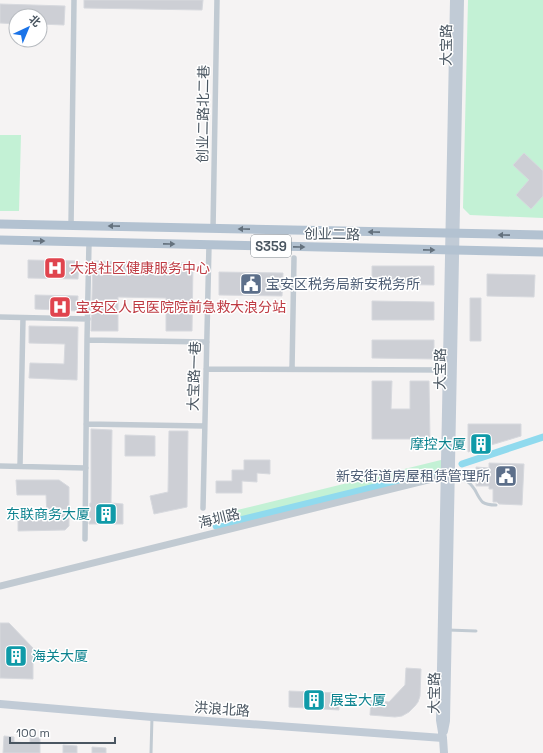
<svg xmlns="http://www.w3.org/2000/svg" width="543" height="753" font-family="'Space Grotesk','Noto Sans SC',sans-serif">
<rect width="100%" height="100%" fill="#f5f3f3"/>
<path fill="#c3f1d5" d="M468,0H543V218L470,215L463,208Z
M0,135H21L19,211H0Z
M445,459L444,476L224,533L221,514Z"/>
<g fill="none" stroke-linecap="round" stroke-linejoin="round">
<path stroke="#90daee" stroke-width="7" d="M462,464L543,437
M216,526L432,473"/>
</g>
<path fill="#cdcfd5" stroke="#d7d9de" d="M84,0H203L202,10L84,8Z
M0,4L65,6L64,25L40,24V16H16V24L0,23Z
M524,153L543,171V196L531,209L516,195L529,180L513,165Z
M28,260L79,261L78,279L28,278Z
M93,261L193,263L192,331H166V298L118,297V331H91Z
M372,266H434V285L372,284Z
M219,272L283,273L282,296L219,295Z
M487,274L535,275L534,297L487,296Z
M35,295L78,296L77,311L35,309Z
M470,298H481V341H470Z
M372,301L434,302V320H372Z
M29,326L78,327L77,380L29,378L30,363L64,364L65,344L29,343Z
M372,340H434V359L372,358Z
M372,381H392L391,409H410V381H429L430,439H372Z
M468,424H521V436L468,452Z
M91,429L112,430L111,503L123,504V524H89L90,503H91Z
M169,431H188L187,507L154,514L150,496L168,492Z
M125,435L155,436V456H125Z
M244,460H270V474L257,473V482L242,481V493H216V481H232V470H244Z
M489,463L524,464L522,505L499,504L497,502H493V489H489V486H476V467L489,468Z
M16,480H59L69,487V526L65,530L18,531V517L47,516L46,495H17Z
M0,623H9L33,648V679L0,678Z
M406,668L421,669L420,696L418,702L415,706L409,712L402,716L395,717L370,715L371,700L389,702L405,685Z
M289,691L339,693V710L289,707Z
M4,736L14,737V742L30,743V737L40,738V753H3Z
M63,745L77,746V753H63Z
M92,747L106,748V753H92Z"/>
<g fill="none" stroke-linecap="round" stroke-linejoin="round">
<path stroke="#c1cad2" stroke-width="3" d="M452,479C458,479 463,479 468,482C471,484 473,487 475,490C481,502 482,505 496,505
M448,630L476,631
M151,753L152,717"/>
<path stroke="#c1cad2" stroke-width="5.5" d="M71,226L74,0
M213,229L217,0
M0,317L88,319
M87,340L207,342
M206,369L450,370
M292,369L294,258
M86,424L204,426
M0,466L86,468
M20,466L23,318
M203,508L209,245
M85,539L87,340L89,242"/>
<path stroke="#c1cad2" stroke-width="7" d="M0,586L444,476"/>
<path stroke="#c1cbd6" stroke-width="8" d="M0,704L152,717L443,738
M444,731L446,721L460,0
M444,753L443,738L440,720L454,0"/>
<path stroke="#b3c2d1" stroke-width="9" d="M0,224L543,235
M0,240L543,252"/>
</g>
<defs><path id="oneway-solid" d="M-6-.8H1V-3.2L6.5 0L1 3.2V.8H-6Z"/></defs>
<g fill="#64717d">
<use href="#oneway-solid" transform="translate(114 226) rotate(-179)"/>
<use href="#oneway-solid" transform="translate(244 229) rotate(-179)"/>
<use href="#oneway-solid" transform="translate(374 232) rotate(-179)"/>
<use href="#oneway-solid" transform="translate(504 235) rotate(-179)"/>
<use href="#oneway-solid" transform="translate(39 241) rotate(1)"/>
<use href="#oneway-solid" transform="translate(169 244) rotate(1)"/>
<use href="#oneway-solid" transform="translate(299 247) rotate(1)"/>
<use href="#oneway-solid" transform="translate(429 250) rotate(1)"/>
</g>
<defs>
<g id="hospital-square" transform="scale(1.15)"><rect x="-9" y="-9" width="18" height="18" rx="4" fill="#e0444e" stroke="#fff"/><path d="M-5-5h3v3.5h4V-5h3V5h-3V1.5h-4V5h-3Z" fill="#fff"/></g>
<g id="civic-square" transform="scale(1.15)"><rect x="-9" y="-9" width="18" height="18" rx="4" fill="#5c6f8a" stroke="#fff"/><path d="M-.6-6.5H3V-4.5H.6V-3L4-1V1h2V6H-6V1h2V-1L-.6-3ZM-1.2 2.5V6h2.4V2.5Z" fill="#fff"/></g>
<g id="building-square" transform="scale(1.15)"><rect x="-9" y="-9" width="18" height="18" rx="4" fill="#0f9aa8" stroke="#fff"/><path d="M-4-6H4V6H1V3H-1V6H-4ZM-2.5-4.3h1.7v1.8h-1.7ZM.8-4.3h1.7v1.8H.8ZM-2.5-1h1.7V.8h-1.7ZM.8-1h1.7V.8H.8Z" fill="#fff"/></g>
</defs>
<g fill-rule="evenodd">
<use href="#hospital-square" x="55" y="268"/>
<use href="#civic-square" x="251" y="284"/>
<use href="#hospital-square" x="60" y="307"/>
<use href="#building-square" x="481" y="444"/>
<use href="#civic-square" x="506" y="476"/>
<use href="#building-square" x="106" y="514"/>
<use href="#building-square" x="16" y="656"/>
<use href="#building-square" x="314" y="700"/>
</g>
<g text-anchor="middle" stroke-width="3" stroke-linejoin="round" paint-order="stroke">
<rect fill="#fff" stroke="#808990" stroke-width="1" x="251" y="235" width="40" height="22" rx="3"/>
<g font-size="13" font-weight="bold" fill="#4a5661">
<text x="271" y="251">S359</text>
</g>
<g font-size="14" fill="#4a5661" stroke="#fff">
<text transform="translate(446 45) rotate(-89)" y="5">大宝路</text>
<text transform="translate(203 114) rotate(-89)" y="5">创业二路北二巷</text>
<text transform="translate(332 234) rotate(1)" y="5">创业二路</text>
<text transform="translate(440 369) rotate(-89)" y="5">大宝路</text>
<text transform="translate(194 376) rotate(-88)" y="5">大宝路一巷</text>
<text transform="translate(219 518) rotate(-14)" y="5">海圳路</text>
<text transform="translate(434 693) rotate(-89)" y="5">大宝路</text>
<text transform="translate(222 709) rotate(4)" y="5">洪浪北路</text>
</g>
<g font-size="14" fill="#be3a42" stroke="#fff" text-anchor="start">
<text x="70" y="273">大浪社区健康服务中心</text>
<text x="76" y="312">宝安区人民医院院前急救大浪分站</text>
</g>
<g font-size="14" fill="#4e5e75" stroke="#fff" text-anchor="start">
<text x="266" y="289">宝安区税务局新安税务所</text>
<text x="490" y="481" text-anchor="end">新安街道房屋租赁管理所</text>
</g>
<g font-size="14" fill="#0d838f" stroke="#fff" text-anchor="end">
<text x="466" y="449">摩控大厦</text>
<text x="90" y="519">东联商务大厦</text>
<text x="32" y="661" text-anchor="start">海关大厦</text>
<text x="330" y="705" text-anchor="start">展宝大厦</text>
</g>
</g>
<g transform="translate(28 28) rotate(44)"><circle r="19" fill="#ffffff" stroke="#b7bbc0"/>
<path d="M0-3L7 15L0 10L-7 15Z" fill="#1a73e8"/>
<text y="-6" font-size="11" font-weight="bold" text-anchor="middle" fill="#4a5661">北</text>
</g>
<path d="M10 737v6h105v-6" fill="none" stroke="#4a5661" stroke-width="2"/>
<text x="16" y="737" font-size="12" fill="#4a5661" stroke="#ffffff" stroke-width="3" paint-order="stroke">100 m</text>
</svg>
